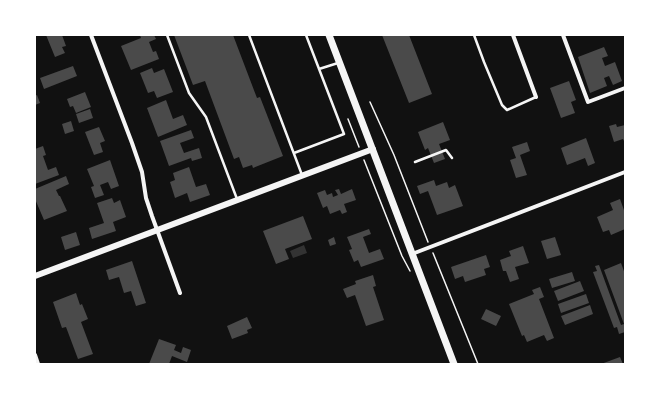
<svg xmlns="http://www.w3.org/2000/svg" width="660" height="399" font-family="'Times New Roman',serif">
<rect width="100%" height="100%" fill="#111"/>
<path fill="#333" d="M304,245L307,253L293,258L290,251Z"/>
<path fill="#4a4a4a" d="M46,35H62L66,46L62,47L65,53L55,57Z
M140,35H154L156,39L149,42L153,52L156,51L159,59L131,70L121,46L141,38Z
M174,35H233L257,98L260,97L283,156L253,168L252,165L243,168L239,157L234,159L205,81L193,85Z
M382,35H409L432,94L409,103Z
M604,47L608,56L602,58L605,66L615,62L622,81L613,85L609,76L604,78L607,86L590,93L578,57Z
M73,66L77,76L44,89L40,78Z
M152,68L154,73L164,69L173,92L157,98L154,91L148,93L140,73Z
M569,81L576,100L571,102L575,113L561,118L550,88Z
M85,92L91,107L76,113L73,106L70,107L67,99Z
M37,95L40,103L35,105V96Z
M166,100L173,119L183,115L187,125L158,137L147,108Z
M90,109L93,118L79,123L76,114Z
M71,121L74,131L65,134L62,124Z
M443,122L450,140L439,144L445,159L434,163L428,148L425,150L418,132Z
M616,124L617,127L625,125V143L623,139L614,142L609,126Z
M99,127L105,141L100,143L103,152L94,155L85,132Z
M191,130L194,138L180,143L184,153L199,148L202,158L192,161L191,158L169,166L160,141Z
M586,138L595,163L588,166L585,158L567,165L561,148Z
M527,142L530,151L520,155L527,175L516,178L510,160L516,158L512,147Z
M43,146L46,155L43,156L48,170L56,167L59,175L35,184V149Z
M110,160L119,186L111,189L108,182L100,185L104,195L95,198L91,187L94,186L87,169Z
M189,167L196,187L206,184L210,195L190,202L187,193L175,198L170,182L175,180L173,173Z
M66,176L69,184L56,190L59,196H60L67,211L44,220L35,199V189Z
M434,180L436,186L447,182L449,188L455,185L463,206L437,215L428,191L420,194L417,186Z
M339,189L341,194L352,189L356,200L344,204L347,212L342,214L340,210L330,214L327,206L323,208L317,193L325,190L327,195L332,193L333,197L338,195L335,190Z
M112,198L114,203L120,200L126,217L113,222L116,231L92,239L89,228L104,223L97,203Z
M620,199L625,213V229L611,235L609,230L603,232L597,217L613,210L610,203Z
M303,216L312,239L285,249L289,259L276,264L263,231Z
M369,229L371,234L363,237L369,253L380,249L384,259L361,267L358,260L354,262L349,250L352,249L347,237Z
M76,232L80,245L65,250L61,237Z
M334,237L336,244L330,246L328,240Z
M555,237L561,255L547,259L541,241Z
M523,246L529,263L515,267L519,279L510,282L506,271H503L500,260L511,256L509,251Z
M486,255L490,267L484,269L486,275L465,282L463,276L455,279L451,267Z
M132,261L146,303L136,306L131,291L124,293L119,277L109,280L106,270Z
M621,263L625,274V332L619,334L617,327L614,328L593,272L597,271L595,266L599,265L621,325L624,324L604,270Z
M572,272L575,281L552,288L549,279Z
M373,275L376,286L373,287L384,320L366,326L355,295L347,298L343,289L356,284L355,281Z
M580,281L584,291L558,301L554,291Z
M540,287L544,297L539,299L554,338L547,341L544,335L527,342L524,335L522,336L509,304L534,294L532,290Z
M76,293L80,305L82,304L88,319L81,322L93,354L78,359L66,327L62,328L53,302Z
M586,294L589,303L561,313L558,304Z
M590,305L593,314L565,325L561,316Z
M486,309L501,316L496,326L481,319Z
M247,317L252,328L247,330L248,333L232,339L227,326Z
M159,339L176,345L174,350L181,353L183,347L191,350L187,362L172,356L169,364H149Z
M620,357L623,364H601Z"/>
<g fill="none" stroke-linecap="round" stroke-linejoin="round">
<path stroke="#f5f5f5" stroke-width="1.5" d="M370,102L394,155L428,242
M348,119L359,147
M364,160L402,256L410,271
M433,253L478,364"/>
<path stroke="#f5f5f5" stroke-width="2.5" d="M167,35L189,93L206,117L237,199
M249,35L302,175
M474,35L484,62L502,105L507,110L536,97
M319,69L338,63
M294,153L344,134L306,35
M415,162L446,150L452,158"/>
<path stroke="#f5f5f5" stroke-width="4" d="M91,35L132,143L142,172L146,198L152,216L180,293
M513,35L536,97
M563,35L588,102L625,88
M412,254L625,172
M35,355L38,364"/>
<path stroke="#f5f5f5" stroke-width="6" d="M35,276L373,149"/>
<path stroke="#f5f5f5" stroke-width="7" d="M329,35L454,364"/>
</g>
<rect width="660" height="399" fill="none" stroke="#ffffff" stroke-width="72"/>
</svg>
